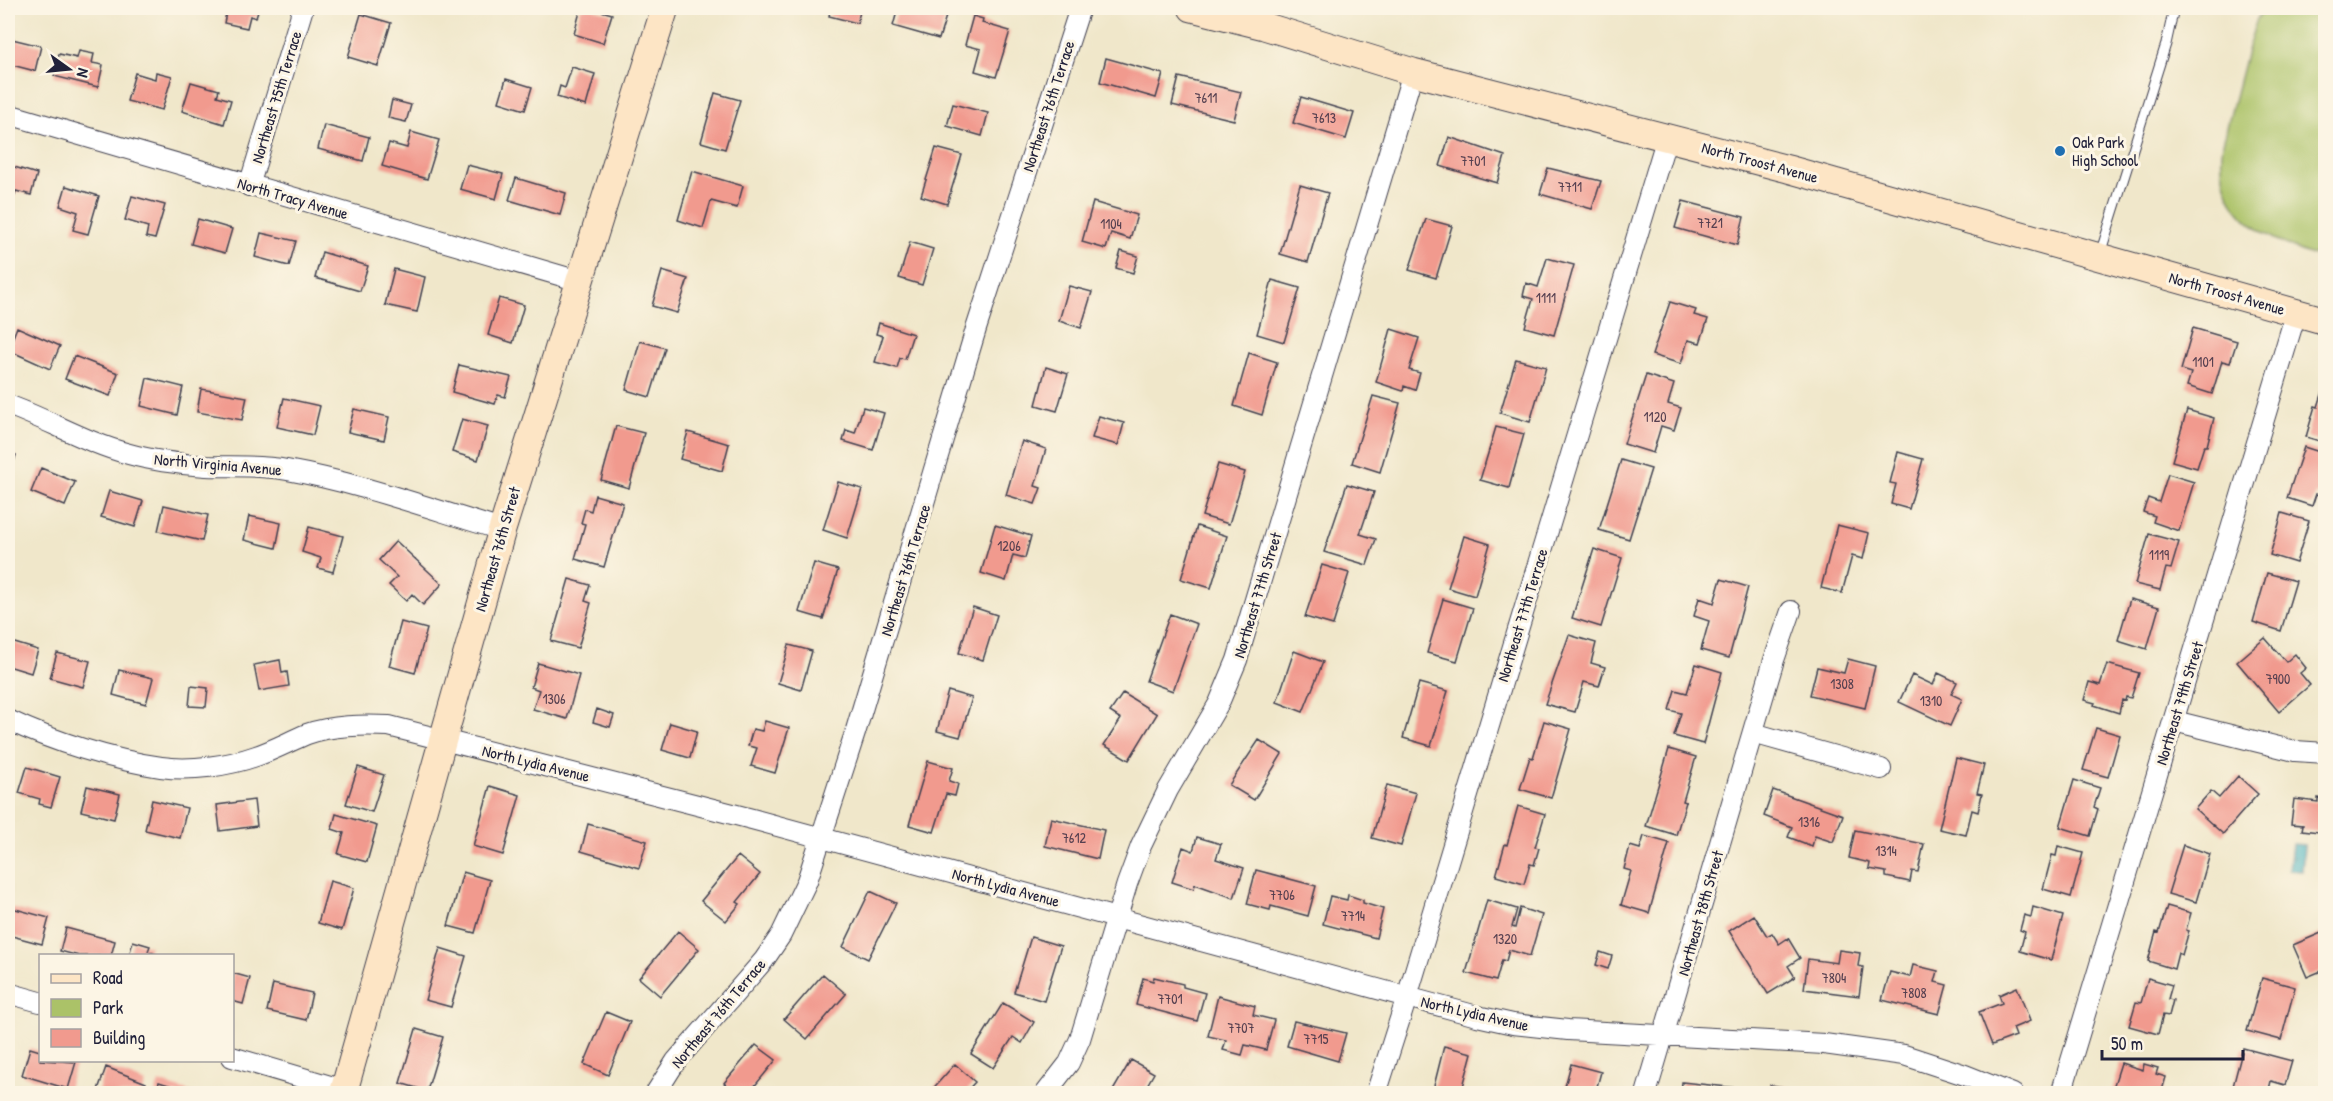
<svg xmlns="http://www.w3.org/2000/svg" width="2333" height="1101" font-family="'Patrick Hand',sans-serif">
<defs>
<pattern id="water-ripples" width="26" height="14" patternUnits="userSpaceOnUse" patternTransform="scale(1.5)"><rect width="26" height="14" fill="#43b1bf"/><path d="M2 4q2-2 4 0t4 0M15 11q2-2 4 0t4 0" fill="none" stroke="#38909c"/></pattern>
</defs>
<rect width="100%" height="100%" fill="#fcf5e5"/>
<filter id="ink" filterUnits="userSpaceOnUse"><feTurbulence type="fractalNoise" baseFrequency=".0167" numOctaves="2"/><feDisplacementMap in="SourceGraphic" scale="12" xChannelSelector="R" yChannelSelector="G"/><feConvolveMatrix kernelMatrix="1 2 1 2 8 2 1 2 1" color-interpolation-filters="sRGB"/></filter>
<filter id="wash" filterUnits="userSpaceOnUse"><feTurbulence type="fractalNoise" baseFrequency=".008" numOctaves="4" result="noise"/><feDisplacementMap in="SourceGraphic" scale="24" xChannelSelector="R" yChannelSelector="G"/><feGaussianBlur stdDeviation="1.35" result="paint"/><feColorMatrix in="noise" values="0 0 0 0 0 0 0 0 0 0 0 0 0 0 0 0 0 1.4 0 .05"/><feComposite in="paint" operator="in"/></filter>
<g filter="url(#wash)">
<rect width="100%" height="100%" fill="#f0e7ca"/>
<path fill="#abc268" stroke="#667252" stroke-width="1.5" d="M2264,8H2325V260C2268,240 2212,216 2223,143L2248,47L2257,19Z"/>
<path fill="url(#water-ripples)" stroke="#326a7d" stroke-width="1.5" d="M2292,844L2304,845L2302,871L2289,870Z"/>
<g id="blocks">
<path fill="#f19a8e" d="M227,8H259L256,18L250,16L247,28L224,23Z
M581,8H591L612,14L603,43L574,34Z
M821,8H861L857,23L829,16L830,11Z
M898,8H914L946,16L939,39L893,26Z
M361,14L391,23L378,66L348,57Z
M973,16L983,19L982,23L1010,31L996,77L975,71L981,49L965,45Z
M8,38L41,46L35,71L8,64Z
M79,51L94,54L92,63L103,65L98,87L54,76L59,54L77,58Z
M1106,58L1163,74L1156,98L1100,82Z
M572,67L595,74L586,106L557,97L560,86L565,88Z
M156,72L172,76L162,110L127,101L135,73L155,79Z
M1179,77L1241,92L1234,120L1172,105Z
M506,79L532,87L525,110L499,102Z
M191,82L219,90L217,96L231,100L224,124L182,111Z
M715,93L740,100L725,149L701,142Z
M1301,97L1354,113L1346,139L1293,123Z
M392,100L411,105L406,122L388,118Z
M953,104L988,113L982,136L947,126Z
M324,125L369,137L363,161L318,149Z
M411,132L439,140L427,179L382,166L389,143L407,148Z
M1449,137L1505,156L1497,183L1440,166Z
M936,148L962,155L947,204L921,196Z
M8,165L37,174L31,195L16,191L12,204L8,203Z
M467,165L503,174L496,199L460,189Z
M1548,168L1601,181L1592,209L1540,194Z
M692,171L743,186L737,208L711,201L703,228L678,220Z
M516,178L566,193L560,215L509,200Z
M1300,185L1328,193L1308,262L1280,254Z
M66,186L99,196L88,234L73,230L78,212L60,206Z
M132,196L165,205L155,239L146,237L148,227L125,220Z
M1683,201L1744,217L1737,245L1675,228Z
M1093,202L1137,215L1130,239L1111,233L1106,249L1082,242Z
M198,219L232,229L225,253L191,244Z
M1426,219L1452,226L1436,278L1409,270Z
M261,233L296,241L289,266L255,257Z
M910,242L933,249L922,285L899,278Z
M1121,251L1138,256L1133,273L1116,268Z
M322,252L368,266L360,291L315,278Z
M1547,258L1574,265L1554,335L1525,327L1533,299L1523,296L1526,283L1538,287Z
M394,269L425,277L417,312L385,305Z
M662,271L688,279L677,313L652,306Z
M1272,280L1300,288L1284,342L1257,334Z
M1069,286L1092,292L1081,328L1059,321Z
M499,298L524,305L513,343L488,335Z
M1670,302L1696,310L1694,315L1708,319L1700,343L1688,340L1681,364L1652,355Z
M879,323L913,334L905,359L900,358L897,368L875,362L883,336L876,334Z
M17,327L60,346L50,369L8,350Z
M2193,328L2237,341L2230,363L2222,361L2212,394L2187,386L2191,373L2181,370Z
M1391,329L1419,338L1409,370L1420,373L1415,390L1404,386L1403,391L1376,382Z
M640,341L665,348L650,397L626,390Z
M1249,353L1277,362L1262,415L1234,406Z
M74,356L118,373L110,396L65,379Z
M1516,359L1546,367L1530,422L1500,413Z
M459,365L511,377L505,397L498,395L495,404L452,392Z
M1046,367L1068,374L1057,411L1036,405Z
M1646,375L1674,384L1668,404L1681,408L1674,430L1661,426L1653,453L1624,444Z
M147,378L183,387L177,415L141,406Z
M2325,385H2326V443L2306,437L2315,406L2318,407Z
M201,389L247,397L242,420L197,412Z
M1373,396L1400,403L1380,472L1352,463Z
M284,398L320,406L313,435L277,427Z
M863,407L884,413L873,450L843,441L846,430L855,433Z
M354,409L389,417L384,440L348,432Z
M2187,410L2214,418L2207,446H2204L2197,468L2172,461Z
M1099,416L1124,423L1118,445L1092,438Z
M462,419L488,426L478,460L452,452Z
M616,426L644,433L629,488L601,480Z
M1496,427L1524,434L1509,488L1480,480Z
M688,432L729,444L722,471L680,459Z
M1022,441L1046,449L1035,486L1041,488L1035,504L1006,495Z
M2304,447L2326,454V465L2321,479L2326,481V486L2322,496L2316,494L2312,506L2287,498Z
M8,452L16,455L8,482Z
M1898,452L1923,459L1909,509L1891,504L1896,484L1890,483Z
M1621,460L1651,469L1629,539L1599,530Z
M1218,464L1245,472L1229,524L1202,516Z
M41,468L75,482L65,506L31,492Z
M2168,474L2194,482L2179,531L2153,522L2155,516L2143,512L2148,498L2159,502Z
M838,482L862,489L847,538L823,530Z
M1347,484L1374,492L1360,534L1376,539L1367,565L1324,552Z
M109,491L143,501L135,527L101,517Z
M595,495L623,503L604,567L575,559L585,524L581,523L585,509L591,511Z
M164,505L208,515L202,541L158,531Z
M2282,513L2309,521L2296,563L2270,555Z
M249,516L281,523L276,548L244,540Z
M995,525L1031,536L1025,558L1013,555L1006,581L981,573Z
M1837,525L1869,533L1863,559L1852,556L1842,593L1821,588Z
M1197,526L1227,536L1211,588L1181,579Z
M309,527L343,536L333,572L318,568L321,558L302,552Z
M2149,534L2179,542L2171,569L2166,568L2160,590L2135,584Z
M1464,536L1490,544L1475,596L1448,588Z
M396,541L442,584L423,605L412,594L406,601L389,585L397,577L379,560Z
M1594,549L1622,558L1601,627L1572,618Z
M814,563L838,570L823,619L799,612Z
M1322,565L1349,573L1333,625L1305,617Z
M2267,573L2296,581L2281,631L2253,622Z
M569,579L590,585L585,601L591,603L578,648L551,641Z
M1721,579L1748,587L1729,658L1701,650L1709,621L1694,616L1699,598L1714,603Z
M1443,599L1473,608L1457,661L1427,653Z
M2130,599L2159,607L2147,649L2118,640Z
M973,607L997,615L983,660L959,653Z
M1170,614L1197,624L1173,691L1146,681Z
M401,622L427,629L415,673L389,666Z
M1569,635L1596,643L1591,663L1605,667L1599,686L1584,682L1575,712L1545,704Z
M2265,638L2286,662L2295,654L2306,668L2300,673L2310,685L2279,712L2237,662Z
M8,641L38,650L31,673L8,666Z
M789,645L812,651L801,690L778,683Z
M1294,651L1323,662L1303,712L1277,702Z
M57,653L90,661L83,687L50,678Z
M1848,659L1875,666L1865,708L1810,695L1817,667L1844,673Z
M280,660L282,673L287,672L289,686L259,691L254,665Z
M538,663L579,675L567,719L533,709L539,690L531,687Z
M1696,664L1722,672L1703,744L1674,736L1681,713L1669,710L1675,690L1687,693Z
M2107,664L2139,673L2131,698L2126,697L2125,701L2122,700L2119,713L2094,705L2095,703L2084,700L2089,682L2100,685Z
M119,670L153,678L146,704L113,695Z
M1938,673L1957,682L1951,694L1962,699L1950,726L1899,702L1912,675L1933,685Z
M1419,683L1448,691L1431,746L1403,738Z
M191,686L208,688L206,707L189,706Z
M948,691L972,698L960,737L937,731Z
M1123,693L1157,714L1129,760L1104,745L1121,719L1110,712Z
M597,709L614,715L610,727L593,722Z
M765,721L789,728L775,773L751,766L757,748L748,746L753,729L762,731Z
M1544,721L1571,729L1551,798L1520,789L1530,757L1533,758Z
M670,723L697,731L690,758L662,750Z
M2096,728L2120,735L2108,777L2083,770Z
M1259,740L1282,754L1254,800L1229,785Z
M1669,749L1696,757L1683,801L1686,802L1676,835L1646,826Z
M1956,758L1984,765L1977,793L1982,794L1978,812L1972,810L1966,835L1939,829Z
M928,761L953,768L949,781L958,784L955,796L946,794L934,832L909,825Z
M27,767L60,777L51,807L39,804L40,799L19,793Z
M358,767L384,775L372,812L346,804Z
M2238,776L2258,794L2223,834L2195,809L2211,791L2219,798Z
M2074,780L2100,788L2094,807L2098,809L2090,836L2060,827Z
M1387,785L1416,793L1401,846L1372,838Z
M87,786L120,794L114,819L81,811Z
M490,786L520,795L503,855L473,846Z
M1773,790L1843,815L1833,842L1815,836L1812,846L1788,837L1792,827L1764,816Z
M2318,798L2326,799V828H2319V832L2302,830L2303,825L2291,824L2294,799L2318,802Z
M152,800L187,808L180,838L145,830Z
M254,800L257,826L220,831L217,805Z
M1518,806L1545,814L1535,847L1539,848L1534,865L1530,864L1524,884L1496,876L1505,844L1507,845Z
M336,814L377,826L367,862L338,854L344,833L332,829Z
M1051,818L1104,830L1098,859L1045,846Z
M588,824L647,841L639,868L581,851Z
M1855,830L1924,844L1918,872L1912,871L1910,882L1886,877V872L1869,869L1870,863L1849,858Z
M1644,836L1669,843L1649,913L1621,905L1631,871L1624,869L1630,846L1640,849Z
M1197,837L1221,844L1216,859L1244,868L1234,898L1195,884L1194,889L1172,882L1183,847L1193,851Z
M2183,845L2210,854L2196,902L2168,894Z
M2058,846L2083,853L2071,897L2043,889L2052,855L2056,856Z
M738,856L760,874L737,902L740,904L726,921L701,901Z
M1256,870L1316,886L1308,916L1271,906L1270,910L1247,904Z
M463,872L490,880L475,933L448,926Z
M330,881L354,888L342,930L318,923Z
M870,891L896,903L868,959L843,947Z
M1348,895L1363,900V903L1383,909L1376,938L1323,924L1330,896L1347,900Z
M1487,900L1517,909L1512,927L1515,928L1520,908L1542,915L1530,956L1509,950L1506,961L1502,960L1496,981L1466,973Z
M2167,906L2191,913L2186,930L2189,931L2182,955L2178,953L2174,969L2148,961L2156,932L2159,933Z
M8,907L49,918L42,944L8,935Z
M2033,907L2063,916L2051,960L2020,951L2025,932L2020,930L2024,915L2031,917Z
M1754,915L1767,936L1772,933L1779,944L1788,938L1800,958L1788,966L1795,977L1768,994L1729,931Z
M66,928L115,941L111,956H79L60,951Z
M678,931L699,949L660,996L639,978Z
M2326,931V969L2307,977L2293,945Z
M1031,937L1061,946L1044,1001L1014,992Z
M133,941L150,946L148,951L160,956H129Z
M440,948L466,956L451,1007L425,1000Z
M1839,950L1860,953L1858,966L1863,967L1859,996L1804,989L1808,959L1837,963Z
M1600,952L1612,956L1608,969L1596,965Z
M1913,965L1938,971L1935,982L1947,985L1939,1014L1882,1000L1890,972L1910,977Z
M232,973L250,978L243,1004L232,1001Z
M823,974L846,994L807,1039L784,1019Z
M1154,977L1183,984V987L1205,993L1197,1021L1136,1005L1143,978L1153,981Z
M2148,978L2172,985L2168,999L2173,1000L2169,1016L2163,1015L2158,1034L2129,1026L2136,1002L2141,1003Z
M2262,978L2295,987L2281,1040L2247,1031Z
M273,984L312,993L306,1020L267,1011Z
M2017,987L2030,1021L2013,1028L2016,1036L1992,1045L1979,1012L2002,1003L1999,995Z
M1218,996L1255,1006L1253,1015L1274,1020L1266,1050L1245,1045L1242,1055L1223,1050L1226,1040L1208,1036Z
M1003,1003L1034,1022L1022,1043L1013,1037L993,1068L971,1054Z
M606,1012L630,1022L608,1075L584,1064Z
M1294,1021L1346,1033L1338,1061L1287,1046Z
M416,1029L443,1037L427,1091L400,1083Z
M756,1045L776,1060L748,1094H737L724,1083Z
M1444,1046L1472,1053L1461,1094H1432Z
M30,1048L40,1051V1060L76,1062L68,1089L22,1075Z
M2243,1048L2292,1061L2285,1085L2271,1081L2268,1094H2231Z
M1131,1060L1154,1073L1142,1094H1111Z
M2121,1063L2143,1070L2144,1064L2158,1068L2156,1074L2166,1077L2161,1094H2119L2112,1091Z
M955,1064L975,1082L964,1094H928Z
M1571,1064L1601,1072L1595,1094H1563Z
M106,1067L146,1083L142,1094H105L98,1090Z
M159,1082L194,1093V1094H155Z
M1682,1082L1755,1090V1094H1681Z
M1770,1085L1823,1092V1094H1769Z"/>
</g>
</g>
<g filter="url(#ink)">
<use href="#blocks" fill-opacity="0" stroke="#414050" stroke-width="1.5"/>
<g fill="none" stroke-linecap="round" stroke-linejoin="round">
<g stroke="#414050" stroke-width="11">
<path id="lane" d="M1265,24L1270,8
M2100,254L2166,44L2174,8"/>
</g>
<g stroke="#414050" stroke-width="22">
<path id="street" d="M8,114L579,281
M249,186L303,8
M8,405C49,420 87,443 129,454C154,461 180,464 206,466C233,467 260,465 287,470C360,483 431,509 502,530
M8,720C52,741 112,760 161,767C191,771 228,766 256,756C274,750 290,741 307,734C333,725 362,725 389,726L752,819L1477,1016L1513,1024L1568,1030L1824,1044L1904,1055L1965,1075L2013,1094
M2174,721L2295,751L2326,753
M1753,733L1881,769
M8,993L40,1002
M232,1057L344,1090
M655,1094L676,1061L764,960L781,935L807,881L856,730L976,329L1080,8
M1045,1094L1069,1063L1080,1039L1127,884L1141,846L1168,790L1219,703L1237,660L1413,72
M1376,1094L1407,997L1667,137
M1646,1094L1774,660L1791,611
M2061,1094L2296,313"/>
</g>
<g stroke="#414050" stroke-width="29">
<path id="secondary" d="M1192,8L1264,26L1413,72L1788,169L2326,321
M343,1094L502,530L665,8"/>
</g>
<use href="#lane" stroke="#fff" stroke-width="9"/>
<use href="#street" stroke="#fff" stroke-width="20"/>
<use href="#secondary" stroke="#fde5c5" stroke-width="27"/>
</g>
</g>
<circle fill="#1f6fb2" stroke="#fcf5e5" stroke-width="2" cx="2060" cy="151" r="6"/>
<g text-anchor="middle" stroke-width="6" stroke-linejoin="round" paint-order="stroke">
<g font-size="14" fill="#564050">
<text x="1206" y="103">7611</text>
<text x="1324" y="123">7613</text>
<text x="1473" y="166">7701</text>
<text x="1570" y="192">7711</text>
<text x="1710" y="228">7721</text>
<text x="1111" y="229">1104</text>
<text x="1546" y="303">1111</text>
<text x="2203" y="367">1101</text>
<text x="1655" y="422">1120</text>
<text x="1009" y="551">1206</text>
<text x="2159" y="560">1119</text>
<text x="2278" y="684">7900</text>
<text x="1842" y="689">1308</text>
<text x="554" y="704">1306</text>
<text x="1931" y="706">1310</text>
<text x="1809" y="827">1316</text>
<text x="1074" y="843">7612</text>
<text x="1886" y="856">1314</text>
<text x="1282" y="900">7706</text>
<text x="1353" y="921">7714</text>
<text x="1505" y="944">1320</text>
<text x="1834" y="983">7804</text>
<text x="1914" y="998">7808</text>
<text x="1170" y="1004">7701</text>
<text x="1241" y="1033">7707</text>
<text x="1316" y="1044">7715</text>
</g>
<g font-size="16" fill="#22223b" stroke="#fcf5e5">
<text transform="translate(276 97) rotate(-73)" y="6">Northeast 75th Terrace</text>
<text transform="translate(1048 106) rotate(-72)" y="6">Northeast 76th Terrace</text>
<text transform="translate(1760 162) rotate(15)" y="6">North Troost Avenue</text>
<text transform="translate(293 198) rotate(16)" y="6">North Tracy Avenue</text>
<text transform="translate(2227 293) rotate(16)" y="6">North Troost Avenue</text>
<text transform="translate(218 464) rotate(5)" y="6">North Virginia Avenue</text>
<text transform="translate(497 549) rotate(-74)" y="6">Northeast 76th Street</text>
<text transform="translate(905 570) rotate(-73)" y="6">Northeast 76th Terrace</text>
<text transform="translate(1257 595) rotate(-73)" y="6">Northeast 77th Street</text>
<text transform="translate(1522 615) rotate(-73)" y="6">Northeast 77th Terrace</text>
<text transform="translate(2179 703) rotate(-73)" y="6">Northeast 79th Street</text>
<text transform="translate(536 763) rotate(14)" y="6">North Lydia Avenue</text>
<text transform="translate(1006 887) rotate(15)" y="6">North Lydia Avenue</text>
<text transform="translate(1700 913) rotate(-74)" y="6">Northeast 78th Street</text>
<text transform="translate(718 1013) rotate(-50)" y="6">Northeast 76th Terrace</text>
<text transform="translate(1475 1013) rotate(13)" y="6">North Lydia Avenue</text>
</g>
<g font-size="16" fill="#22223b" stroke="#fcf5e5" text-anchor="start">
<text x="2072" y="148">Oak Park<tspan x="2072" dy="18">High School</tspan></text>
</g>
</g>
<rect width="2333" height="1101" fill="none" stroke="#fcf5e5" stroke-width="30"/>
<rect x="39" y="954" width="195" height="108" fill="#fcf5e5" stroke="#a5a1a1" stroke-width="1.5"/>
<rect x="51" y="974" width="30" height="9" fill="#fde5c5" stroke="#a5a1a1" stroke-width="1.5"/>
<text x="93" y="984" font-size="18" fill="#22223b">Road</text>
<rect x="51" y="999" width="30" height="18" fill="#abc268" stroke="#a5a1a1" stroke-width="1.5"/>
<text x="93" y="1014" font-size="18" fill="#22223b">Park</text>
<rect x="51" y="1029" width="30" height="18" fill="#f19a8e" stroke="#a5a1a1" stroke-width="1.5"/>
<text x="93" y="1044" font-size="18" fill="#22223b">Building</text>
<g transform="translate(69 69) rotate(105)" stroke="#fcf5e5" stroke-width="4.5" paint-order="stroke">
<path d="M0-4.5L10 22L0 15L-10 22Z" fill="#22223b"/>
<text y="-9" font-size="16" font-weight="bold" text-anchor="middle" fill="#22223b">N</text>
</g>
<path d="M2102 1050v9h141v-9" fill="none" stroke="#22223b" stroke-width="3"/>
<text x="2111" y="1050" font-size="18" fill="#22223b" stroke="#fcf5e5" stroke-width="4.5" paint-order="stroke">50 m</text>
</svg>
